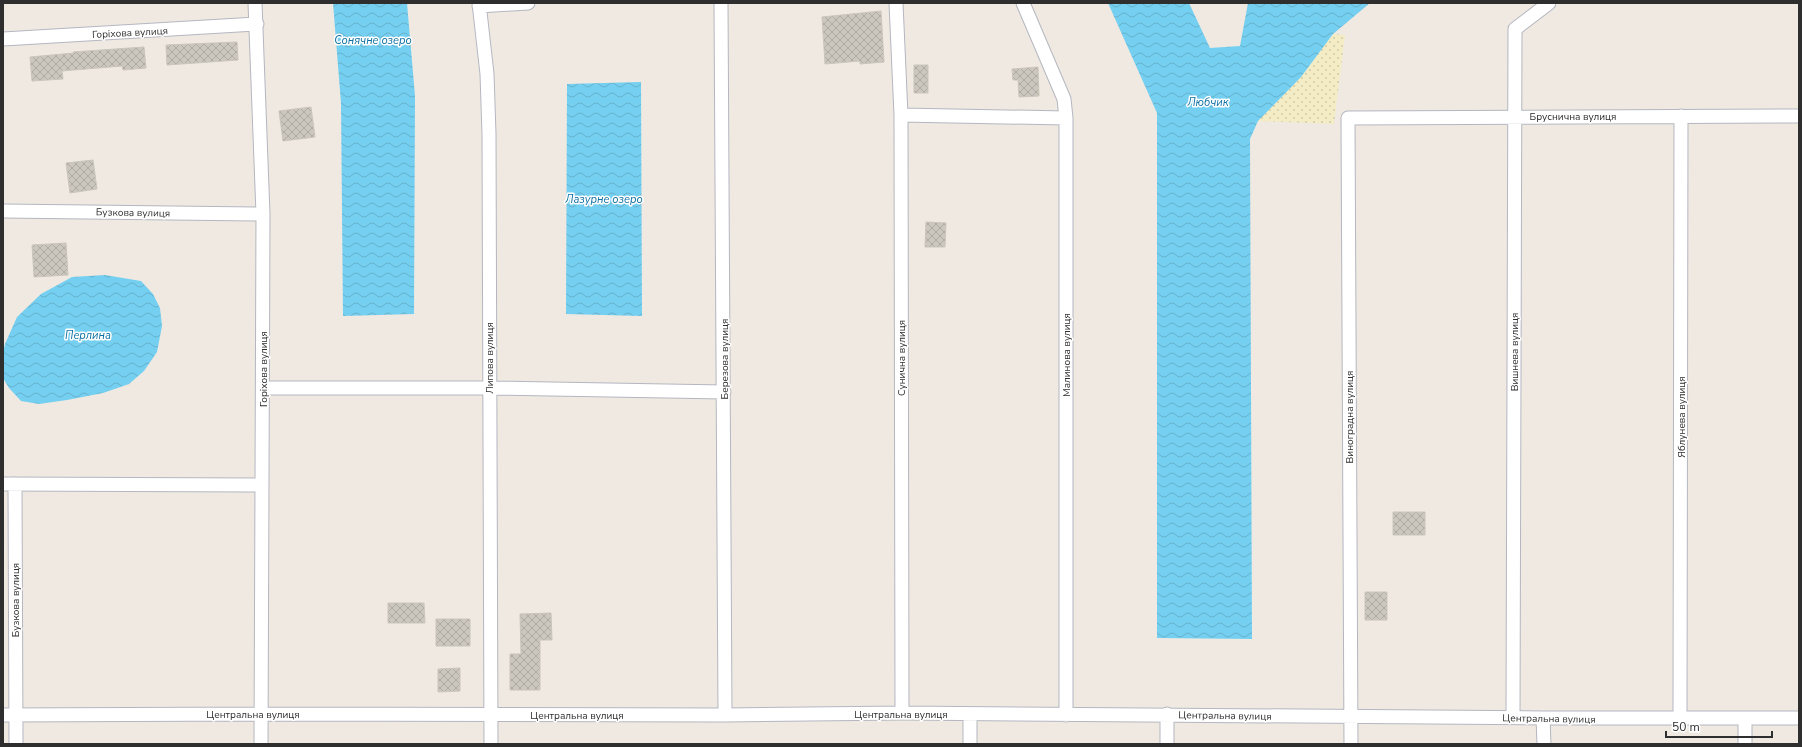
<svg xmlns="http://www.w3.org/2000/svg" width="1802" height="747" font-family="'Nunito Sans',sans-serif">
<defs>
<pattern id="sand-dots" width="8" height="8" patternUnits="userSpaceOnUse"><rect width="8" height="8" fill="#f3ecc5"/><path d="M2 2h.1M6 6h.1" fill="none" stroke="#d1cbaa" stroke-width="1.8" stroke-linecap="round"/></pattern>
<pattern id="water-waves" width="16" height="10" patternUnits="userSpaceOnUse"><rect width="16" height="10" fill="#75cff0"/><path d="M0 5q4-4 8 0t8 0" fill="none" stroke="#66b2ce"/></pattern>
<pattern id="building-cross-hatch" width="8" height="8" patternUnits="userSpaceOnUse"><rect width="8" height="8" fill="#cbc7bf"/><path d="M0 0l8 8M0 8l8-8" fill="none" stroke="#afaba4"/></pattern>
</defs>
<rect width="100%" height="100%" fill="#efe9e1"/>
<path fill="url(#sand-dots)" d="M1333,34L1345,35L1334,124L1258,121L1301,77Z"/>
<path fill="url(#water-waves)" d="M333,3H407L415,96L414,314L343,316L341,103Z
M1108,3H1189L1210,48L1240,46L1248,3H1370L1333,34L1301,77L1258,121L1250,139L1252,639L1157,638V113Z
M641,82L642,316L566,314L567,84Z
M105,275L141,281L153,294L160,308L162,326L157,352L144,371L129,384L103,393L67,400L39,404L21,401L9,388L3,378V353L5,344L17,317L41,294L72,277Z"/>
<path fill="url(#building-cross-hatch)" stroke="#cbc5ba" d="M881,11L884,62L860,64V61L825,64L822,17Z
M237,42L238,60L167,65L166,45Z
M144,47L146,68L123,70L122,66L62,71L63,79L32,81L30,57L74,53L73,52Z
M914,65H928V93H914Z
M1038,67L1039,96L1019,97L1018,80H1013L1012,69Z
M311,107L315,137L283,141L279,111Z
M93,160L97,189L70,193L66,163Z
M926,222L946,223L945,247H925Z
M66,243L68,275L34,277L32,245Z
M1393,512H1425V535H1393Z
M1365,592H1387V620H1365Z
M388,603H424L425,623H388Z
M551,613L552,640H540V690H510V654H521L520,614Z
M436,619H470V646H436Z
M460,668V691L438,692V669Z"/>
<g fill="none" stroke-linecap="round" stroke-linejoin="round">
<g stroke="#b4b7c1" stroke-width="15">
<path id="minor" d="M255,3L263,214L261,744
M479,3L487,74L489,134L491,744
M721,3L725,715
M896,3L901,115L902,713
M1023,3L1064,99L1066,118V715
M479,6L528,3
M3,39L257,24
M901,115L1066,118
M3,211L263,214
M263,388H489L724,392
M3,484L262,485
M15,484L16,744
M3,715L262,714L725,715L902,713L1543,718H1799
M1513,717L1515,29L1549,3
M1543,718L1544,744
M1680,718L1681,116
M1745,718V744
M970,744V714
M1167,744V714
M1351,744L1348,118L1799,116"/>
</g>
<use href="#minor" stroke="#fff" stroke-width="13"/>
</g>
<g text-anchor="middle" stroke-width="3" stroke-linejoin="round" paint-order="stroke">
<g font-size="10" fill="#2e2e2e" stroke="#fff">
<text transform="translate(130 32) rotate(-3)" y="4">Горіхова вулиця</text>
<text x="1573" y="120">Бруснична вулиця</text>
<text transform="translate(133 212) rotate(1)" y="4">Бузкова вулиця</text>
<text transform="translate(1514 352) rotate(-90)" y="4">Вишнева вулиця</text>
<text transform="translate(1066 355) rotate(-90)" y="4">Малинова вулиця</text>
<text transform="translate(489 358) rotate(-90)" y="4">Липова вулиця</text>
<text transform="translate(901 358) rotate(-90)" y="4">Сунична вулиця</text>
<text transform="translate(724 359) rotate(-90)" y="4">Березова вулиця</text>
<text transform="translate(263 369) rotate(-90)" y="4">Горіхова вулиця</text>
<text transform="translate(1349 417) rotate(-90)" y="4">Виноградна вулиця</text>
<text transform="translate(1681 417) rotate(-90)" y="4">Яблунева вулиця</text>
<text transform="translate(15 600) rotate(-90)" y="4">Бузкова вулиця</text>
<text x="253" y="718">Центральна вулиця</text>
<text x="901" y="718">Центральна вулиця</text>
<text x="577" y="719">Центральна вулиця</text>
<text transform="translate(1225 715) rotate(1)" y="4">Центральна вулиця</text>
<text transform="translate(1549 718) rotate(1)" y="4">Центральна вулиця</text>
</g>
<g font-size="11" font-style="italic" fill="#0d6fa3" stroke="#fff">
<text x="373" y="44">Сонячне озеро</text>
<text x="1208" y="106">Любчик</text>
<text x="604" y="203">Лазурне озеро</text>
<text x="88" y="339">Перлина</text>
</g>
</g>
<rect width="1802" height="747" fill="none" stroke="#2e2e2e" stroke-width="8"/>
<path d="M1666 731v6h106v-6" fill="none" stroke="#2e2e2e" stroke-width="2"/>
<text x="1672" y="731" font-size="12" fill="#2e2e2e" stroke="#ffffff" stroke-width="3" paint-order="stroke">50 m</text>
</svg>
